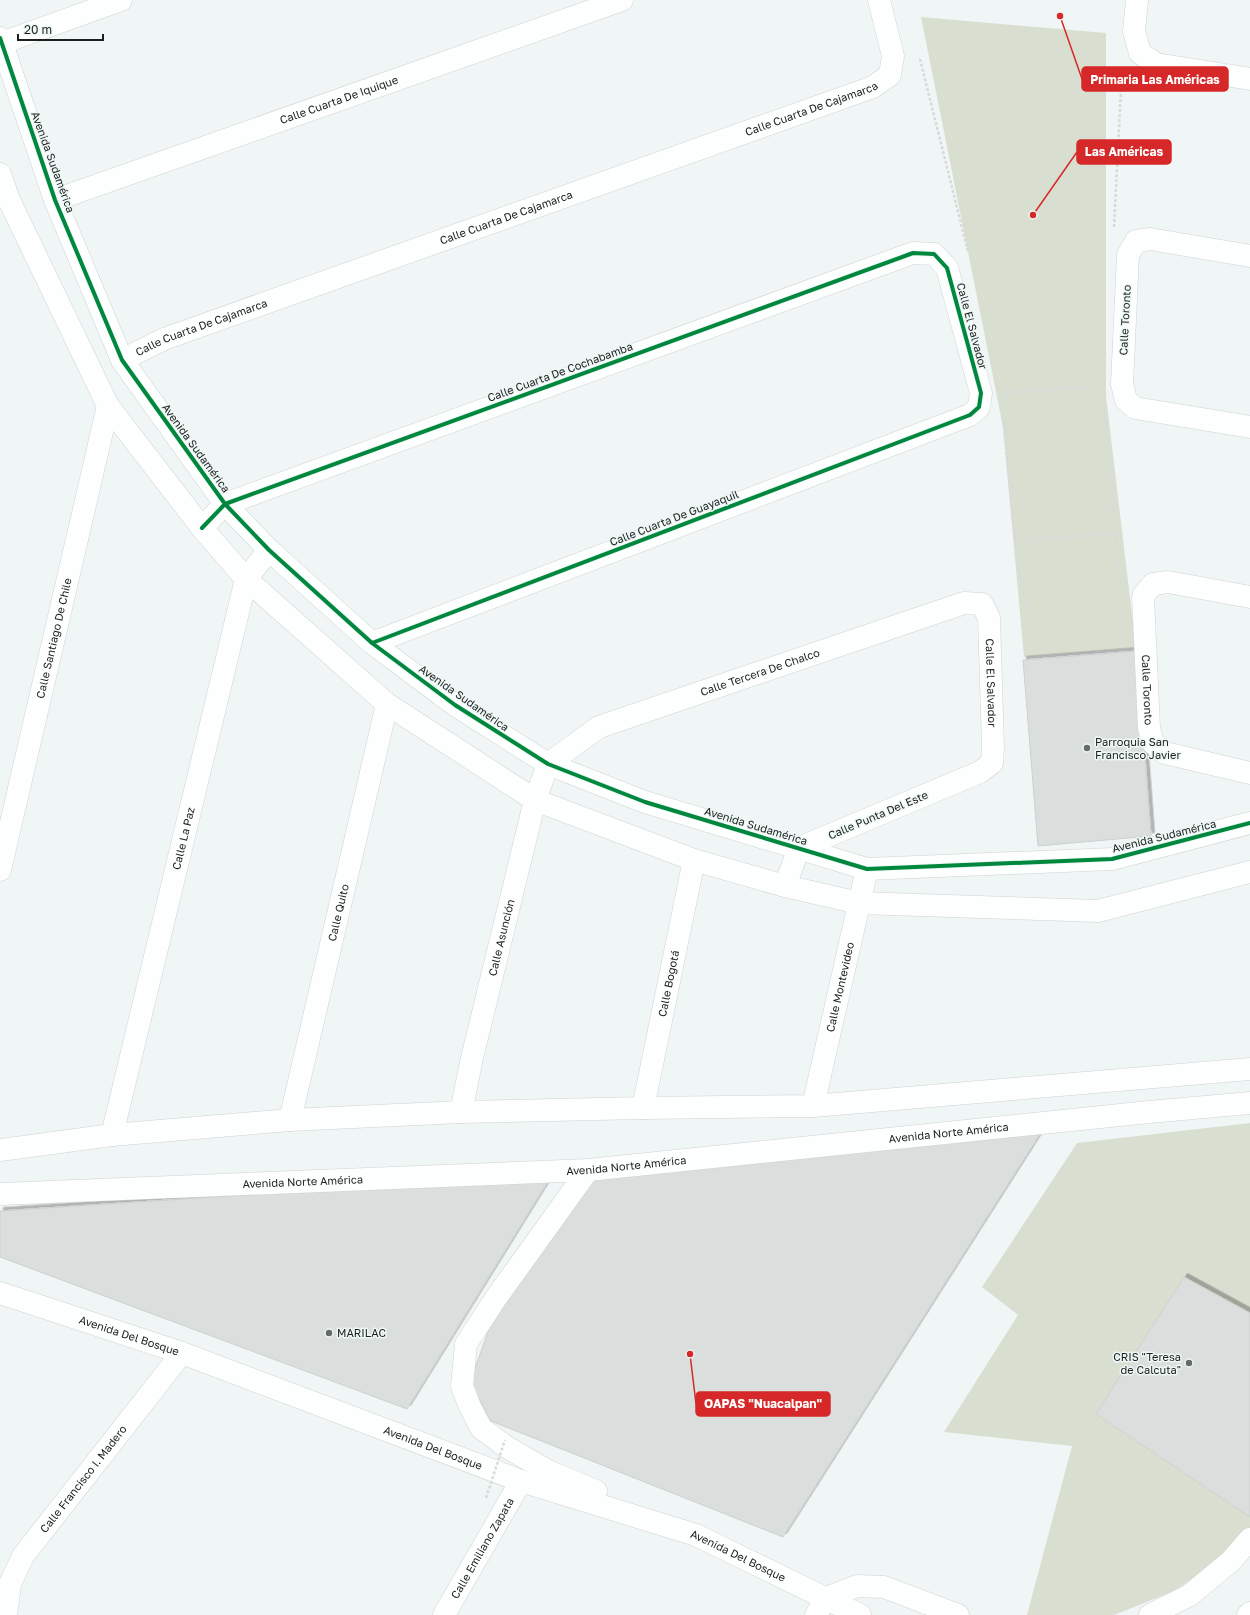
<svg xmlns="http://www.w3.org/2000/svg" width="1250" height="1615" font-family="'Golos Text',sans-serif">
<defs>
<filter id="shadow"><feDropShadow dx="3.5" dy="-3.5" stdDeviation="0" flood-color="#0004"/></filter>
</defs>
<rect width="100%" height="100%" fill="#f0f6f5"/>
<path fill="#d8dfd1" d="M921,17L1106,33V396L1136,648L1024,657L1003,427Z
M1250,1123V1313L1184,1277L1096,1414L1250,1517V1531L1227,1556L1174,1591L1114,1615H1027L1072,1446L944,1432L1018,1315L982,1287L1077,1143Z"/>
<path fill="#dadedc" stroke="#ccd1cf" filter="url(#shadow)" d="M1137,651L1151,836L1038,846L1023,660Z
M1040,1134L783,1537L491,1421L470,1382L490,1326L595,1176Z
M552,1175L407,1409L0,1257V1211Z
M1184,1277L1250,1313V1517L1096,1414Z"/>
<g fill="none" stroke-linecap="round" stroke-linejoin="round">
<g stroke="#cfd3d2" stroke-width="23">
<g id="minor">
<path d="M1137,0L1134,31L1140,53L1156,64L1250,79"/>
<path d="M0,38L55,200L122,360L225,504L269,550L372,643L455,705L548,764L645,802L867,869L1112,859L1250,823"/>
<path d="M2,43L121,0"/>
<path d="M0,174L9,200L108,406L202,528L246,579L387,704L535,800L694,860L785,886L859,903L1098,911L1250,872"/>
<path id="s1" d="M55,200L622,0"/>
<path d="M1250,256L1150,239L1136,241L1128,255L1122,384L1126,400L1135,408L1250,427"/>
<path id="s2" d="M122,360L164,339L873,87L890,75L893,56L879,0"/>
<path d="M202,528L225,504L913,253L934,254L947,268L981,393L979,407L970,415L372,643"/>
<path id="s3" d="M1250,597L1168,582L1153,584L1143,596L1149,728L1153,743L1165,753L1250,773"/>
<path id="s4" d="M0,870L108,406"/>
<path id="s5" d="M813,1106L867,869"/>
<path id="s6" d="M643,1108L694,860"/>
<path id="s7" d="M461,1112L472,1058L535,800L548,764L599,727L964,603L982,604L989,618L993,747L992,763L980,772L799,848L785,886"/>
<path id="s8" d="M290,1120L387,704"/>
<path id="s9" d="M112,1135L246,579L269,550"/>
<path d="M0,1150L112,1135L290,1120L461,1112L643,1108L813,1106L1250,1069"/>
<path id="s10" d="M6,1615L10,1584L23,1556L182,1353"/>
<path id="s11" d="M444,1615L521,1481"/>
<path d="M816,1615L826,1598"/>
</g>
</g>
<g stroke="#cfd3d2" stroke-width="23">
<g id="major">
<path d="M588,1170L496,1298L466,1344L462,1386L470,1407L481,1428L505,1446L548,1471L596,1491"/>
<path id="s12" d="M0,1194L588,1170L1149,1112L1250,1103"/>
<path id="s13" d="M0,1293L182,1353L521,1481L696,1535L860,1615"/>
<path d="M826,1598L857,1586L884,1587L958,1615"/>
<path d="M1150,1615L1190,1595L1231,1561L1250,1539"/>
<path d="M1248,1615L1250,1613"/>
</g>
</g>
<path stroke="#d8dada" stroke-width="2.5" stroke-dasharray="3 2" stroke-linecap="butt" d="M920,59L968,252
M1114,227L1122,70
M1005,393L1096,386
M1105,416L1120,584
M1003,417L1015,540L1028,616
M1015,540L1115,534"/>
<use href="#minor" stroke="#fdfefe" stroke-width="22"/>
<use href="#major" stroke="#fdfefe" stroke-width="22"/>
<path stroke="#d8dada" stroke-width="2.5" stroke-dasharray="3 2" stroke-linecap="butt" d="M486,1498L505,1440"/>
<g stroke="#eef8f6" stroke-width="6">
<path id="cycleway" d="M0,38L55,200L122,360L225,504L269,550L372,643L455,705L548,764L645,802L867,869L1112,859L1250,823
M202,528L225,504L913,253L934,254L947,268L981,393L979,407L970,415L372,643"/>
</g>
<use href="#cycleway" stroke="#00873e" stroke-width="4"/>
</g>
<g fill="#666a69" stroke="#eef8f6" stroke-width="1.5">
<circle cx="1087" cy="748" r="4"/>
<circle cx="329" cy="1333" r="4"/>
<circle cx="1189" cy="1363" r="4"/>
</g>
<g text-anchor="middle" stroke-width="3" stroke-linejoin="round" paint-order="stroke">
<g font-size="11" fill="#1c1f1e" stroke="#eef8f6">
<text dy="4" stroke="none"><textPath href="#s1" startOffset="301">Calle Cuarta De Iquique</textPath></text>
<text dy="4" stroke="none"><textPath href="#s2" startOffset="734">Calle Cuarta De Cajamarca</textPath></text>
<text transform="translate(53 162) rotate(70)" y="4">Avenida Sudamérica</text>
<text dy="4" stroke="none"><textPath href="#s2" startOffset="410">Calle Cuarta De Cajamarca</textPath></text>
<text transform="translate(1125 320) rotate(-87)" y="4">Calle Toronto</text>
<text transform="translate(972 326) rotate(75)" y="4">Calle El Salvador</text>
<text dy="4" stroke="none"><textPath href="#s2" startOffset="86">Calle Cuarta De Cajamarca</textPath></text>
<text transform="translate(560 372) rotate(-20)" y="4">Calle Cuarta De Cochabamba</text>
<text transform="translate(196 448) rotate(54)" y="4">Avenida Sudamérica</text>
<text transform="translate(674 518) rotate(-21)" y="4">Calle Cuarta De Guayaquil</text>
<text dy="4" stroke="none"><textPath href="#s4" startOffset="238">Calle Santiago De Chile</textPath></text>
<text dy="4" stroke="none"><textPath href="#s7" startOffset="592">Calle Tercera De Chalco</textPath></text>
<text dy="4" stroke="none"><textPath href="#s7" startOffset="906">Calle El Salvador</textPath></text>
<text dy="4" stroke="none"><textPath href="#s3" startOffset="208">Calle Toronto</textPath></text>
<text transform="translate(464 698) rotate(35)" y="4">Avenida Sudamérica</text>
<text transform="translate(878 815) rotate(-23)" y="4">Calle Punta Del Este</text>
<text transform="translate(756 826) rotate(17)" y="4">Avenida Sudamérica</text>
<text transform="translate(1164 836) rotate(-14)" y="4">Avenida Sudamérica</text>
<text dy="4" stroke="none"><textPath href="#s9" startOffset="305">Calle La Paz</textPath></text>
<text dy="4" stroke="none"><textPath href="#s8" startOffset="213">Calle Quito</textPath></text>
<text dy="4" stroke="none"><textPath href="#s7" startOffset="179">Calle Asunción</textPath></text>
<text dy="4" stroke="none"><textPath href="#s6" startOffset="127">Calle Bogotá</textPath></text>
<text dy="4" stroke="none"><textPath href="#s5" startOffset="122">Calle Montevideo</textPath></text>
<text dy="4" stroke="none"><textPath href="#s12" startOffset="951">Avenida Norte América</textPath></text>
<text dy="4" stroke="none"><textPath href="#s12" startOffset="627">Avenida Norte América</textPath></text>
<text dy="4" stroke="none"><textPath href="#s12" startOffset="303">Avenida Norte América</textPath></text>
<text dy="4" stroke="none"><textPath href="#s13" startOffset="136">Avenida Del Bosque</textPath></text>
<text dy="4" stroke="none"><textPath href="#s13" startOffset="460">Avenida Del Bosque</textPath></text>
<text dy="4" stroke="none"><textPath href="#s10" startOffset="160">Calle Francisco I. Madero</textPath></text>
<text dy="4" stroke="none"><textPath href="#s11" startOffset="77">Calle Emiliano Zapata</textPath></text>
<text dy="4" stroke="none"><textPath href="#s13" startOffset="784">Avenida Del Bosque</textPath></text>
</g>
<g font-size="11" fill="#1c1f1e" stroke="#eef8f6" text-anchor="start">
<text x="1095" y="746">Parroquia San<tspan x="1095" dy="13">Francisco Javier</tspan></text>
<text x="337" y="1337">MARILAC</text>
<text x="1181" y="1361" text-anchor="end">CRIS "Teresa<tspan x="1181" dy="13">de Calcuta"</tspan></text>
</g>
</g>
<path fill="none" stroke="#d62828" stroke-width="1.5" d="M1060 16L1082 79M1033 215L1077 152M690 1354L696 1404"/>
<g fill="#d62828" stroke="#eef8f6" stroke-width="1.5">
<circle cx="1060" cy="16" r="4"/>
<circle cx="1033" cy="215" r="4"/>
<circle cx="690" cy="1354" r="4"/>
</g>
<g fill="#d62828" stroke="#d62828" stroke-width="1.5">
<rect x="1082" y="67" width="146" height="24" rx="4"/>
<rect x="1077" y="140" width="94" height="24" rx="4"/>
<rect x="696" y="1392" width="134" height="24" rx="4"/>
</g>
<g font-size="12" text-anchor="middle" font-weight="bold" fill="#fff">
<text x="1155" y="84">Primaria Las Américas</text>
<text x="1124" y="156">Las Américas</text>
<text x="763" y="1408">OAPAS "Nuacalpan"</text>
</g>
<path d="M18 34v6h85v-6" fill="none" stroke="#1c1f1e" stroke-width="2"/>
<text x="24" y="34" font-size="12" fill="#1c1f1e" stroke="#eef8f6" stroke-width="3" paint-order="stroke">20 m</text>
</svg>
